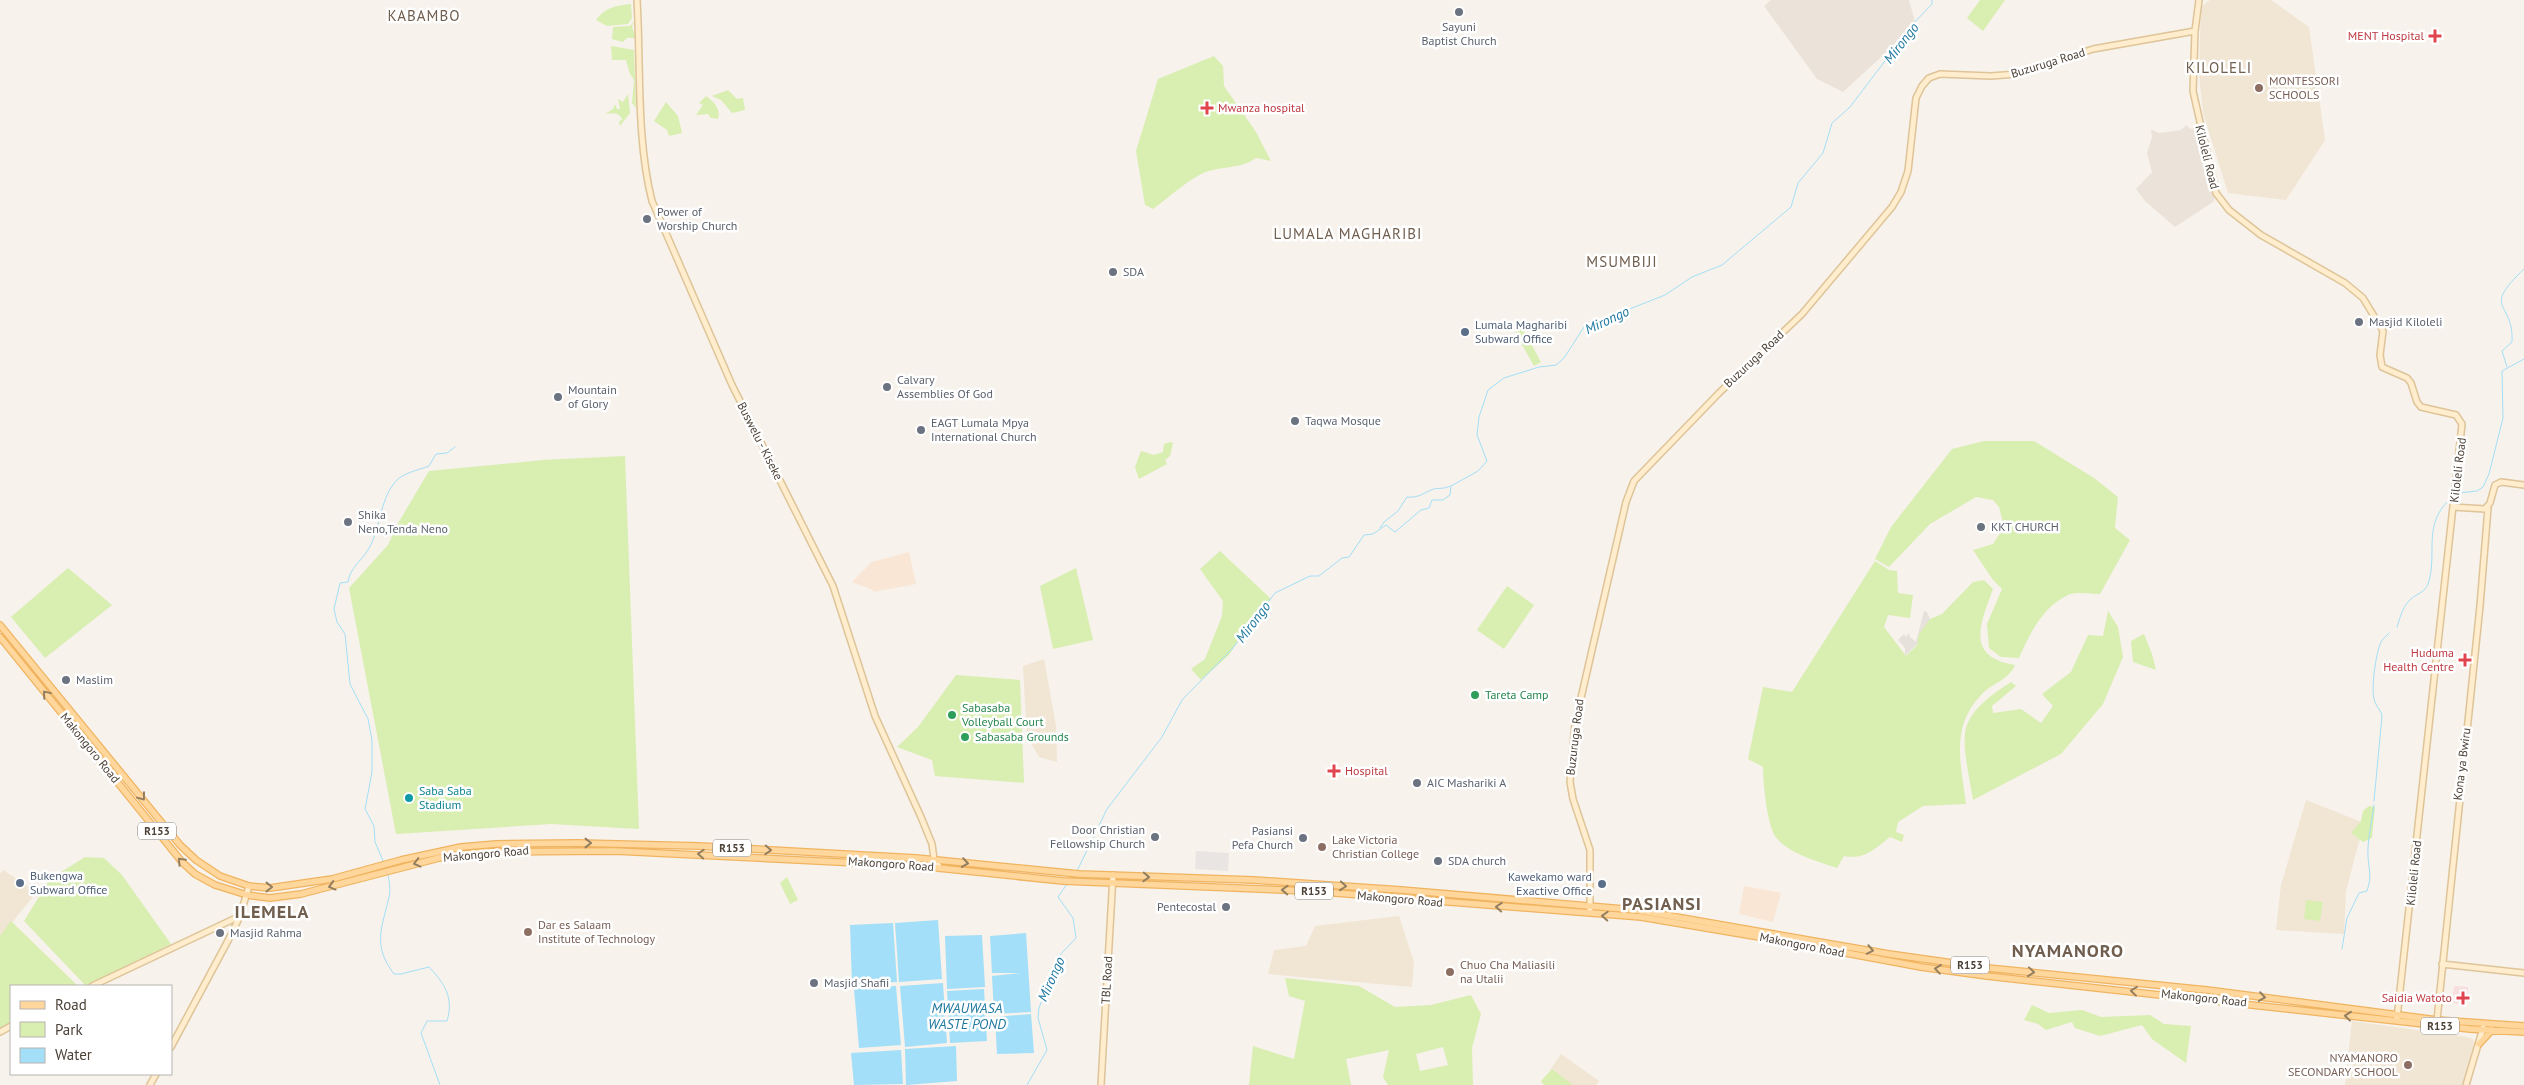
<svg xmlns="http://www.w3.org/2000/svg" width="2524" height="1085" font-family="'PT Sans',sans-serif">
<rect width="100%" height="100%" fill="#f7f2eb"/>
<path fill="#ebe3d9" d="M1771,0H1909L1916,25L1843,92L1817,79L1764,6Z
M2186,125L2191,129L2196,127L2206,180L2215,197L2213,202L2175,227L2145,201L2136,189L2152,172L2147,153L2152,137L2151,129L2159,133L2181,130Z"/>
<path fill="#f9e6d5" d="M909,552L916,584L873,592V590L852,582L872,562Z
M1744,886L1781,893L1773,922L1739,914Z"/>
<path fill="#e7e1dc" d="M1924,611L1927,612L1930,619L1928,626L1918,643L1905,656V648L1898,640L1904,634L1906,637L1909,633L1910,637L1916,642Z"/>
<path fill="#f1e5d4" d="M2210,0H2271L2309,27L2325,140L2286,200L2228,193L2203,113L2199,74L2201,7Z
M1044,659L1056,726L1057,762L1039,757L1027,737L1023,666Z
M2306,800L2364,823L2346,891L2344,934L2276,930L2281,885Z
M3,870L37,892L0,937V874Z
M1399,916L1414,962L1412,987L1268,974L1274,950L1306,946L1315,926Z
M2352,1021L2467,1037L2473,1039L2474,1045L2462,1085H2345Z
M1561,1054L1599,1081L1596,1085H1571L1550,1070Z"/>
<path fill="#f8dfde" d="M2454,986L2468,987L2466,1001H2460V995L2458,1004L2452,1003Z"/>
<path fill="#d9eeb1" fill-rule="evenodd" d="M1980,0H2005L1983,31L1967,18Z
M631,4L632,18L628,24L607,26L596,20C606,7 615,6 631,4Z
M634,21L632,27L636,38H627L623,42L612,39L613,27L630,26Z
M611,46L634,50L636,108L632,103L634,80L630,74L626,60H612Z
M1214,56L1223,66L1224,86L1256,132L1271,161L1256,158C1239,170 1220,165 1201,174C1184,183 1168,198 1153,209L1145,205L1136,151L1158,79Z
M728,90L737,99L743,98L745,110L732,113L721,100L712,96Z
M628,94L630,113L620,126L619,122L622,119C619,112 612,113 605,114L613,109L615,104L617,109H620L618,99L623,102Z
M706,96C714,102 721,109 718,119L711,118L708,114L696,115L703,105L699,103Z
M666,102L678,116L682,133L669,136L667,130L654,121Z
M1522,327L1541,362L1534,366L1515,332Z
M1984,441H2034L2094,478L2118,497L2115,528L2130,540L2100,594C2091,594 2076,591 2068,595C2043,606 2029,635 2019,658L2001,657L1989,648L1987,624L2002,589L1993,580L1973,550L1993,544L2004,527L1999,507L1993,500L1976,497L1930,524L1889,567L1875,559L1891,527L1952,449Z
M1171,442L1173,443L1170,456L1165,460L1167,464L1139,479L1135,467L1141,451L1154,455L1163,452L1164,444Z
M625,456L639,829L551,824L396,834L349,588L388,545L397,525L429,471L543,460Z
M1220,551L1271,599L1248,625L1229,655L1201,680L1191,669L1205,659L1222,616L1223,601L1200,569Z
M1875,561L1889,570L1897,571L1898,593L1913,595L1910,618L1888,615L1884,627L1906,656L1917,645L1919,634L1930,619L1942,614L1973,582L1984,580L1993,589C1980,624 1965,657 2015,665C2009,680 1992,683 1981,695C1950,727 1961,765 1966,804L1923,806L1898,822L1896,832L1904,835L1902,842L1890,837C1876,848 1863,861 1844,856L1837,868C1818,861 1788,854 1775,836C1767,824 1763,783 1763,767L1748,759L1763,687L1792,692Z
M68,568L112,605L45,658L11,617Z
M1076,568L1093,640L1053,649L1040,586Z
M1507,586L1534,605L1504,649L1477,630Z
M2108,611L2118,627L2123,657L2103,704L2061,754L1973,800C1970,780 1963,752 1965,734C1967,711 1994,693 2011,682L2016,686L1992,706L1993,713L2021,709L2041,723L2053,706L2042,694L2071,672L2088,635L2103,636Z
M2144,634L2152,654L2156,670L2133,662L2131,641Z
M956,675L1020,680L1024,783L935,776L932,760L897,747L918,727Z
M2369,806L2375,807L2372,838L2363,842L2351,833L2361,821L2363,811Z
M85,857L104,858L122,875L171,944L91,986H86L24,921L50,879Z
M787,877L798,900L790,904L780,883Z
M2306,900L2323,902L2320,921L2304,919Z
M11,921L78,986H11V1023L0,1029V936Z
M1285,978L1359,986L1395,1007L1431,1005L1471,995L1481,1014L1472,1048L1473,1085H1388L1383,1077L1389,1050L1346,1059L1351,1085H1249L1253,1046L1294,1059L1305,1001L1289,996ZM1443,1047L1448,1065L1420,1071L1416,1054Z
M2032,1005L2049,1013L2082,1010L2101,1017L2150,1015L2164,1024L2191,1026L2186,1063L2152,1039L2142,1025L2100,1036L2075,1028L2072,1022L2046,1030L2038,1024L2024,1020Z
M1552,1069L1573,1085H1544L1541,1081Z"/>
<path fill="#e8e5e3" d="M1196,851L1229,853L1228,871L1195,869Z"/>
<path fill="#a3dff8" d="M938,920L942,979L899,982L895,923Z
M893,923L897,982L852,985L850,925Z
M1026,933L1031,1012L994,1014L992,976L1021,973H992L990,936Z
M982,935L985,987L947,989L945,936Z
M943,983L947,1043L905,1047L900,986Z
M896,986L901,1045L859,1048L854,989Z
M984,989L987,1041L950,1043L947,991Z
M1031,1014L1034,1053L997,1054L995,1017Z
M956,1046L957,1081L906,1085L905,1049Z
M901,1050L903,1084L854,1085L851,1053Z"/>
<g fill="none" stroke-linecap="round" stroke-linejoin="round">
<path stroke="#a3dff8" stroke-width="1" d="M2507,367L2502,351L2512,342C2514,300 2480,311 2524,269
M2459,493L2477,491L2483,487L2489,474L2503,418L2502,371L2524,359
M1380,528L1384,522L1398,511L1407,497C1418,498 1422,494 1431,490C1437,487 1443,490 1450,486
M2397,627C2400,618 2402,609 2408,602C2415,593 2426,594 2429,581C2437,551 2423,525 2449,500
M2374,801L2382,716C2381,710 2377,708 2375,702C2370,692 2376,652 2381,642C2383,639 2386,636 2389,633
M384,863L375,842L374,826L365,809L372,772V740L368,719L350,684L345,634L337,622L334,609L340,583L348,582C350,568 361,561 368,550C381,529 379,501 395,482C402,473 419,470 429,466L436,454L447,453L455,447
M1077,871L1107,809L1162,737L1182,700L1232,649L1275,593L1310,576H1319L1342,558L1349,557L1364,535L1373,534L1386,525L1395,532L1421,510L1429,508L1432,500H1443L1450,495L1451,486L1478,471L1487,461L1477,435L1479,417L1488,390L1504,378L1539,367L1556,365L1564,358L1584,327L1665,295L1692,277L1722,265L1791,207L1798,183L1823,153L1832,123L1850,107L1913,24L1932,4V0
M388,874C389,881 391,890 389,897C382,928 372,945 394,974H401L429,967C445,984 454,998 447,1021H427L421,1033L440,1085
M2342,949L2347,918L2359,893L2367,891C2372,876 2369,871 2368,857C2367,840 2372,822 2374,805
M1027,1085L1047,1050L1038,1018L1039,1008L1058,957L1076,938L1073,918L1058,897L1067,884"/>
<g stroke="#dec499" stroke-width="8">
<path id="secondary" d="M637,0C641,65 636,138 652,201L732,385L833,586L875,716L921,817L932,844L934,859L940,868
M2199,0L2195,31L2193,91L2216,193L2229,210L2261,235L2345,283L2363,298L2383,331L2380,355L2382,367L2407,378L2411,383L2417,402L2421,407L2456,415L2462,424L2397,1018
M2453,507L2485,509L2490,503L2495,485L2501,482L2524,485
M1590,910V850L1573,799L1570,782L1575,724L1626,502L1634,481L1719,393L1802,314L1892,207L1901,192L1908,171L1916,98L1922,86L1929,78L1940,74L1991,76L2017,74L2093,49L2195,31
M2442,964L2524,973
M92,986L240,916
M2437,1020L2480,606L2488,508
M0,1032L11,1026
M171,1047L231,935L240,916L249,886
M150,1085L156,1074
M1101,1085L1113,875
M2466,1085L2483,1028"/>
</g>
<g stroke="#f0b460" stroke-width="8">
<path id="primary" d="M0,625L180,845L196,860L220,876L249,886L270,888L332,879L401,860L461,847L496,844L577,843L699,846L916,858L1079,874L1254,880L1401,890L1636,910L1889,954L1988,968L2207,990L2437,1020L2524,1026
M0,637L182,862L195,874L215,885L247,895L270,898L301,894L439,858L482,852L615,851L919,866L1063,881L1310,891L1641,917L1765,938L1921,967L1987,976L2470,1029L2524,1032
M2479,1044L2492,1030"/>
</g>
<use href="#secondary" stroke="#ffedcd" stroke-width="5"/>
<use href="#primary" stroke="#ffd79c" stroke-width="5.5"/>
</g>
<defs><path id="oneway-chevron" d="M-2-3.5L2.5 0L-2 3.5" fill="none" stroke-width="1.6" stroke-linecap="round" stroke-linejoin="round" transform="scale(1.25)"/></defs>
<g stroke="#947e60">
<use href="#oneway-chevron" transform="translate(46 694) rotate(-130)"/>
<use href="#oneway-chevron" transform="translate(142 797) rotate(53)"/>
<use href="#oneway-chevron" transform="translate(588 843)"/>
<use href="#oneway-chevron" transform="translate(768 850) rotate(3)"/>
<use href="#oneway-chevron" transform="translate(701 854) rotate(-177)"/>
<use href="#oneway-chevron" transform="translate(181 861) rotate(-134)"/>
<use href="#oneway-chevron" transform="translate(417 863) rotate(166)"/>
<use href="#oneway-chevron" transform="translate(965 863) rotate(8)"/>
<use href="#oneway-chevron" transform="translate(1146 877) rotate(2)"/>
<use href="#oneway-chevron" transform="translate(332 886) rotate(165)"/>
<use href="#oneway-chevron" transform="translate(1343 886) rotate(5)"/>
<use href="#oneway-chevron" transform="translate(269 887)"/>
<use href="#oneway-chevron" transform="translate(1285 890) rotate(-178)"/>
<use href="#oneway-chevron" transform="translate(1499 907) rotate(-176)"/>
<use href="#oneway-chevron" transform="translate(1605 916) rotate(-177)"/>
<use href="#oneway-chevron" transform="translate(1870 950) rotate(11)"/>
<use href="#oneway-chevron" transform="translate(1938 969) rotate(-173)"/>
<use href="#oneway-chevron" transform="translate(2031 972) rotate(6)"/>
<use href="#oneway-chevron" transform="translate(2134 991) rotate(-174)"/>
<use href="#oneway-chevron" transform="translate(2262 997) rotate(8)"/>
<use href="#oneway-chevron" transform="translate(2348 1016) rotate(-174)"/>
</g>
<g fill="#6b7280" stroke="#fff" stroke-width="2">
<circle cx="1459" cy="12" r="5"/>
<circle cx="647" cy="219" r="5"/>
<circle cx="1113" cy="272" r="5"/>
<circle cx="2359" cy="322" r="5"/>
<circle cx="887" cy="387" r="5"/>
<circle cx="558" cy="397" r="5"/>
<circle cx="1295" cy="421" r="5"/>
<circle cx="921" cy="430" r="5"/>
<circle cx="348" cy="522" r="5"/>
<circle cx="1981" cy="527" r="5"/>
<circle cx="66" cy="680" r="5"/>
<circle cx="1417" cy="783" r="5"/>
<circle cx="1155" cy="837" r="5"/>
<circle cx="1303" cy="838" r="5"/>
<circle cx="1438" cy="861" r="5"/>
<circle cx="1226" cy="907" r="5"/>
<circle cx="220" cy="933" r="5"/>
<circle cx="814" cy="983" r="5"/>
</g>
<g fill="#e0444e" stroke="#fff" stroke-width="2">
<path d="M2432.5 28.5h5v5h5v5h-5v5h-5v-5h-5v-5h5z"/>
<path d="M1204.5 100.5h5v5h5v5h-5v5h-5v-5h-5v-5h5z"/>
<path d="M2462.5 652.5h5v5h5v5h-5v5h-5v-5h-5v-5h5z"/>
<path d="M1331.5 763.5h5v5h5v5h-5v5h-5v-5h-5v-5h5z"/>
<path d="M2460.5 990.5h5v5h5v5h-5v5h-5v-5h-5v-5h5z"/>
</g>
<g fill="#8d6e63" stroke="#fff" stroke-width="2">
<circle cx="2259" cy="88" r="5"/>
<circle cx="1322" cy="847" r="5"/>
<circle cx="528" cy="932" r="5"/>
<circle cx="1450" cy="972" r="5"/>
<circle cx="2408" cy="1065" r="5"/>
</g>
<g fill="#5c6f8a" stroke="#fff" stroke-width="2">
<circle cx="1465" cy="332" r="5"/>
<circle cx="20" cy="883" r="5"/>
<circle cx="1602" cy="884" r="5"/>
</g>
<g fill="#2e9e5b" stroke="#fff" stroke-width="2">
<circle cx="1475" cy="695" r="5"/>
<circle cx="952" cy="715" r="5"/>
<circle cx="965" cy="737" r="5"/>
</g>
<circle fill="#0f9aa8" stroke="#fff" stroke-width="2" cx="409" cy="798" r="5"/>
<g text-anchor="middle" stroke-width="5" stroke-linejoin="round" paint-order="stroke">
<g fill="#fff" stroke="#827b74" stroke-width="1">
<rect x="138" y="822.5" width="38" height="17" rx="4"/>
<rect x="713" y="839.5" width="38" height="17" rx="4"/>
<rect x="1295" y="882.5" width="38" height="17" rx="4"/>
<rect x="1951" y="956.5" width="38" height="17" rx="4"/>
<rect x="2421" y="1017.5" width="38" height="17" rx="4"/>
</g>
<g font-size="11" font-weight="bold" fill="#4c4238">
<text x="157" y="835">R153</text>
<text x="732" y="852">R153</text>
<text x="1314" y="895">R153</text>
<text x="1970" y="969">R153</text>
<text x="2440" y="1030">R153</text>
</g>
<g font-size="12" fill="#5b616d" stroke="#fff" text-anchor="start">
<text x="1459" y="31" text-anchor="middle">Sayuni<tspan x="1459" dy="14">Baptist Church</tspan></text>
<text x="657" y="216">Power of<tspan x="657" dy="14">Worship Church</tspan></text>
<text x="1123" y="276">SDA</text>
<text x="2369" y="326">Masjid Kiloleli</text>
<text x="897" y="384">Calvary<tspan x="897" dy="14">Assemblies Of God</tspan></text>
<text x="568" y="394">Mountain<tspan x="568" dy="14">of Glory</tspan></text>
<text x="1305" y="425">Taqwa Mosque</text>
<text x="931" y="427">EAGT Lumala Mpya<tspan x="931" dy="14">International Church</tspan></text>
<text x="358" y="519">Shika<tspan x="358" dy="14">Neno,Tenda Neno</tspan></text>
<text x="1991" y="531">KKT CHURCH</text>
<text x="76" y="684">Maslim</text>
<text x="1427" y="787">AIC Mashariki A</text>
<text x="1145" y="834" text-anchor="end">Door Christian<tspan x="1145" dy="14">Fellowship Church</tspan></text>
<text x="1293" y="835" text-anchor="end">Pasiansi<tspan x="1293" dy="14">Pefa Church</tspan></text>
<text x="1448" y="865">SDA church</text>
<text x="1216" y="911" text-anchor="end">Pentecostal</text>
<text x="230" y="937">Masjid Rahma</text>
<text x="824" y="987">Masjid Shafii</text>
</g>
<g font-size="12" fill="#be3a42" stroke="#fff" text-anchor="end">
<text x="2424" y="40">MENT Hospital</text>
<text x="1218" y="112" text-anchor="start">Mwanza hospital</text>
<text x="2454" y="657">Huduma<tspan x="2454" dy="14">Health Centre</tspan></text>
<text x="1345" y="775" text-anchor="start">Hospital</text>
<text x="2452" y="1002">Saidia Watoto</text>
</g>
<g font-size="12" fill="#4c4238" stroke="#fff">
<text transform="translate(2048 63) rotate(-17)" y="4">Buzuruga Road</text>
<text transform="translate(2207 157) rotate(76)" y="4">Kiloleli Road</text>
<text transform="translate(1754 359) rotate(-43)" y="4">Buzuruga Road</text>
<text transform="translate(760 441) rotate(63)" y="4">Buswelu - Kiseke</text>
<text transform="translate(2458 470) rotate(-83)" y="4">Kiloleli Road</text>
<text transform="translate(1575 737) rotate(-83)" y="4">Buzuruga Road</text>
<text transform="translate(90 748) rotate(51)" y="4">Makongoro Road</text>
<text transform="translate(2462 764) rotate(-83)" y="4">Kona ya Bwiru</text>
<text transform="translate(486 854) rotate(-5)" y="4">Makongoro Road</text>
<text transform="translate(891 864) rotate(4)" y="4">Makongoro Road</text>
<text transform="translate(2414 873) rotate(-84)" y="4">Kiloleli Road</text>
<text transform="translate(1400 899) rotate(5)" y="4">Makongoro Road</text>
<text transform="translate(1802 945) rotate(11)" y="4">Makongoro Road</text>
<text transform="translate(1107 980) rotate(-87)" y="4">TBL Road</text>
<text transform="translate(2204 998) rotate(6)" y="4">Makongoro Road</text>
</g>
<g font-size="12" fill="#785e54" stroke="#fff" text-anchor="start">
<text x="2269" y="85">MONTESSORI<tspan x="2269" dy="14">SCHOOLS</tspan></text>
<text x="1332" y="844">Lake Victoria<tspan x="1332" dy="14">Christian College</tspan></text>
<text x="538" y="929">Dar es Salaam<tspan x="538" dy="14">Institute of Technology</tspan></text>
<text x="1460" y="969">Chuo Cha Maliasili<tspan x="1460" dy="14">na Utalii</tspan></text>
<text x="2398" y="1062" text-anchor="end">NYAMANORO<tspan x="2398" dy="14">SECONDARY SCHOOL</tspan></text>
</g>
<g font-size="12" fill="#4e5e75" stroke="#fff" text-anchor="start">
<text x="1475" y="329">Lumala Magharibi<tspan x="1475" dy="14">Subward Office</tspan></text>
<text x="30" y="880">Bukengwa<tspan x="30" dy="14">Subward Office</tspan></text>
<text x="1592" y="881" text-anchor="end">Kawekamo ward<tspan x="1592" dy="14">Exactive Office</tspan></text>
</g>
<g font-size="12" fill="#27864d" stroke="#fff" text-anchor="start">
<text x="1485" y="699">Tareta Camp</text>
<text x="962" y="712">Sabasaba<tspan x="962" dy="14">Volleyball Court</tspan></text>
<text x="975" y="741">Sabasaba Grounds</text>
</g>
<g font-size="12" fill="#0d838f" stroke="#fff" text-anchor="start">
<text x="419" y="795">Saba Saba<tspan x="419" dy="14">Stadium</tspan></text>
</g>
<g font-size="14" font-style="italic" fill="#2079a1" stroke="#fff">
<text transform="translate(1901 43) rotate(-52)" y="5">Mirongo</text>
<text transform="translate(1607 320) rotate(-25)" y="5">Mirongo</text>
<text transform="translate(1253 622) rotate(-53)" y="5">Mirongo</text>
<text transform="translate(1051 979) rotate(-66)" y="5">Mirongo</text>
<text x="967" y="1013">MWAUWASA<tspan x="967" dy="16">WASTE POND</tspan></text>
</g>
<g font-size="15" letter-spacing="1" fill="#705e4e" stroke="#fff">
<text x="424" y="21">KABAMBO</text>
<text x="2219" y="73">KILOLELI</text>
<text x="1348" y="239">LUMALA MAGHARIBI</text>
<text x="1622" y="267">MSUMBIJI</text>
</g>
<g font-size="18" font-weight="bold" letter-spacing="1" fill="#705e4e" stroke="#fff">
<text x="1662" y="910">PASIANSI</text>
<text x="272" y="918">ILEMELA</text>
<text x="2068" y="957">NYAMANORO</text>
</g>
</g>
<rect x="10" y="985" width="162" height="90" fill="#ffffff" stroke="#b7b3af"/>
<rect x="20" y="1001" width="25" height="8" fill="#ffd79c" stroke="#b7b3af"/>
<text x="55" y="1010" font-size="15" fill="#4c4238">Road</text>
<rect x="20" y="1022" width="25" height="15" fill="#d9eeb1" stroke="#b7b3af"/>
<text x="55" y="1035" font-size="15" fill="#4c4238">Park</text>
<rect x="20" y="1048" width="25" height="15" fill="#a3dff8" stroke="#b7b3af"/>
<text x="55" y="1060" font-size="15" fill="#4c4238">Water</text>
</svg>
